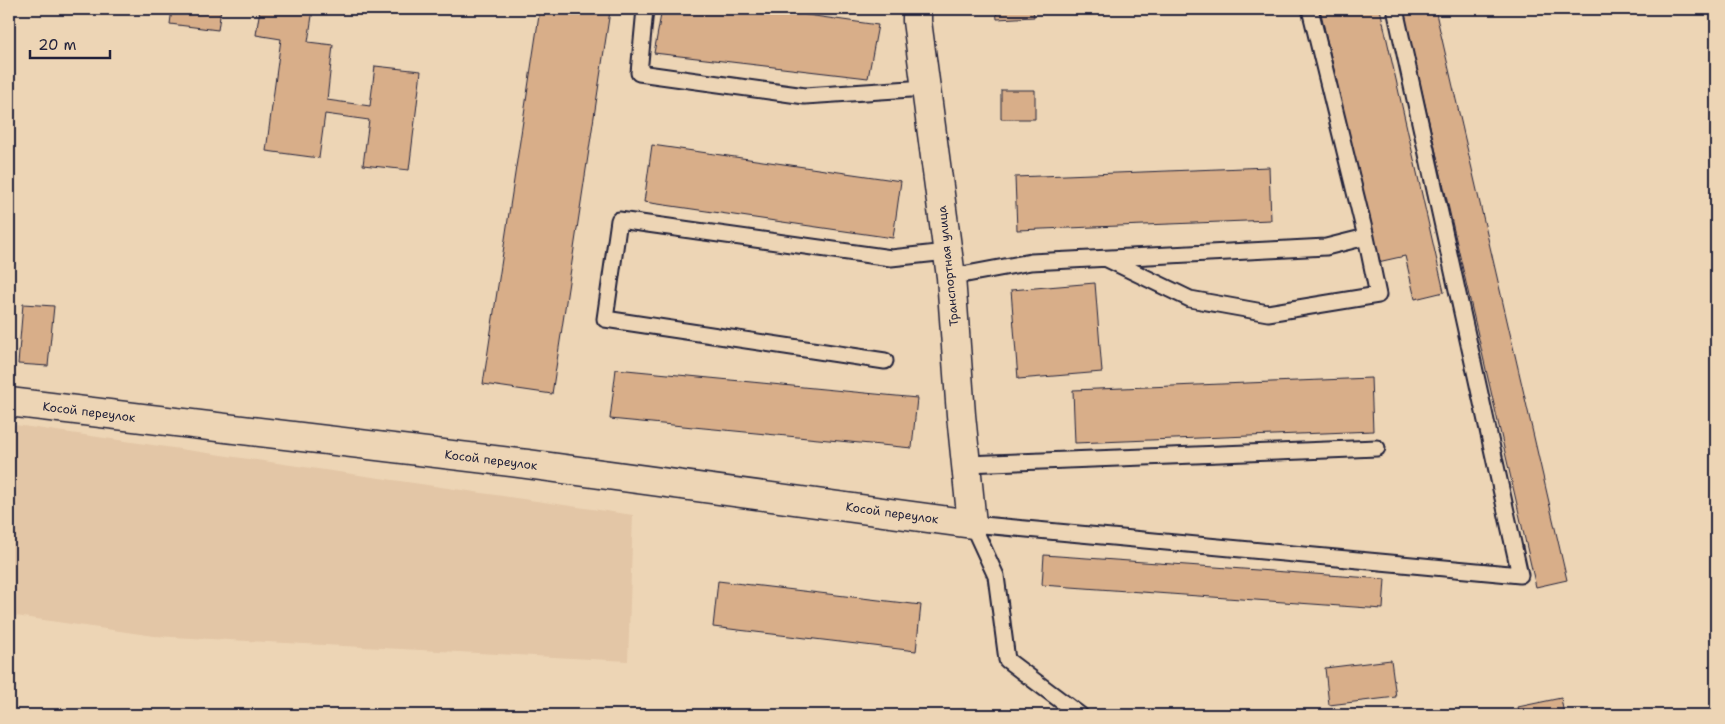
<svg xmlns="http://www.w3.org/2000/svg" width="1725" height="724" font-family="'Shantell Sans',sans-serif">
<rect width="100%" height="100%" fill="#edd5b5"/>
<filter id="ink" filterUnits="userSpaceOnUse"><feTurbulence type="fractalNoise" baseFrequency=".02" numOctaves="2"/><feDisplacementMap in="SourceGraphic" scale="10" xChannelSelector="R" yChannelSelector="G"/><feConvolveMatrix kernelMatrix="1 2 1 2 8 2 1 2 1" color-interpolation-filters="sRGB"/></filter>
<g filter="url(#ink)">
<path fill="#e3c6a6" d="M9,424L633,515L628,661L154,636L9,615Z"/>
<path fill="#d8ae89" stroke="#22223b" d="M172,9H221L218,30L170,24Z
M260,9H313L308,42L333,45L327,100L370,106L375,66L421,71L409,170L363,165L369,120L325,114L319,158L266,151L281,39L256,35Z
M540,9H593L610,11L552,394L483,384Z
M662,9H765L878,25L868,78L654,53Z
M996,9H1033L1034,17L997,19Z
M1320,9H1380L1444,292L1415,299L1405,256L1378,262Z
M1403,9H1435L1567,580L1536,587Z
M1001,90H1035V119H1001Z
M652,145L901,181L893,238L644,202Z
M1269,167L1271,220L1017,230L1015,177Z
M1095,283L1102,372L1018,379L1011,290Z
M23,304L54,306L48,366L18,364Z
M616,369L917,398L912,448L610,419Z
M1371,378L1373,431L1075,443L1073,390Z
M1044,555L1385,579L1383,609L1042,585Z
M718,581L921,605L916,651L713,627Z
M1391,660L1396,697L1329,705L1325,668Z
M1561,698L1564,715H1520L1518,707Z"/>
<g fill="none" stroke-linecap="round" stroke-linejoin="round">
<g stroke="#22223b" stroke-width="19">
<path id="service" d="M645,9L639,73L805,96L926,88
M1107,259L1190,299L1268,313L1378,295L1366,237
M951,277L1031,262L1326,247L1366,237L1310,9
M885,361L605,319L619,220L891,258L947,252
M966,464L1377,448
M972,524L1520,575L1395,9
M972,524L996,576L1007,660L1080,715"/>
</g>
<g stroke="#22223b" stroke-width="31">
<path id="minor" d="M9,402L527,464L972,524L961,415L951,277L917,21V9"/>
</g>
<use href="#service" stroke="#edd5b5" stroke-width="15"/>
<use href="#minor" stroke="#edd5b5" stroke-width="28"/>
</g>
</g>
<g text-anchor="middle" stroke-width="4" stroke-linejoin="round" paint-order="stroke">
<g font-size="12" fill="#22223b" stroke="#edd5b5">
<text transform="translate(948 266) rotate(-96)" y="4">Транспортная улица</text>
<text transform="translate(89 412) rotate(7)" y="4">Косой переулок</text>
<text transform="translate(491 460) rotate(7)" y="4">Косой переулок</text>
<text transform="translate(892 513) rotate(8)" y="4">Косой переулок</text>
</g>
</g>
<rect width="1725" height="724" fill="none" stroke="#edd5b5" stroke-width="30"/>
<rect x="15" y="15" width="1695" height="694" fill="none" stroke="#22223b" stroke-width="2" filter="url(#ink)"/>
<path d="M30 50v8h80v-8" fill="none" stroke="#22223b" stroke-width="2.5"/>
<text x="38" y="50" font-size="15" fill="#22223b" stroke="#edd5b5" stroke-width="4" paint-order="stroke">20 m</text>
</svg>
